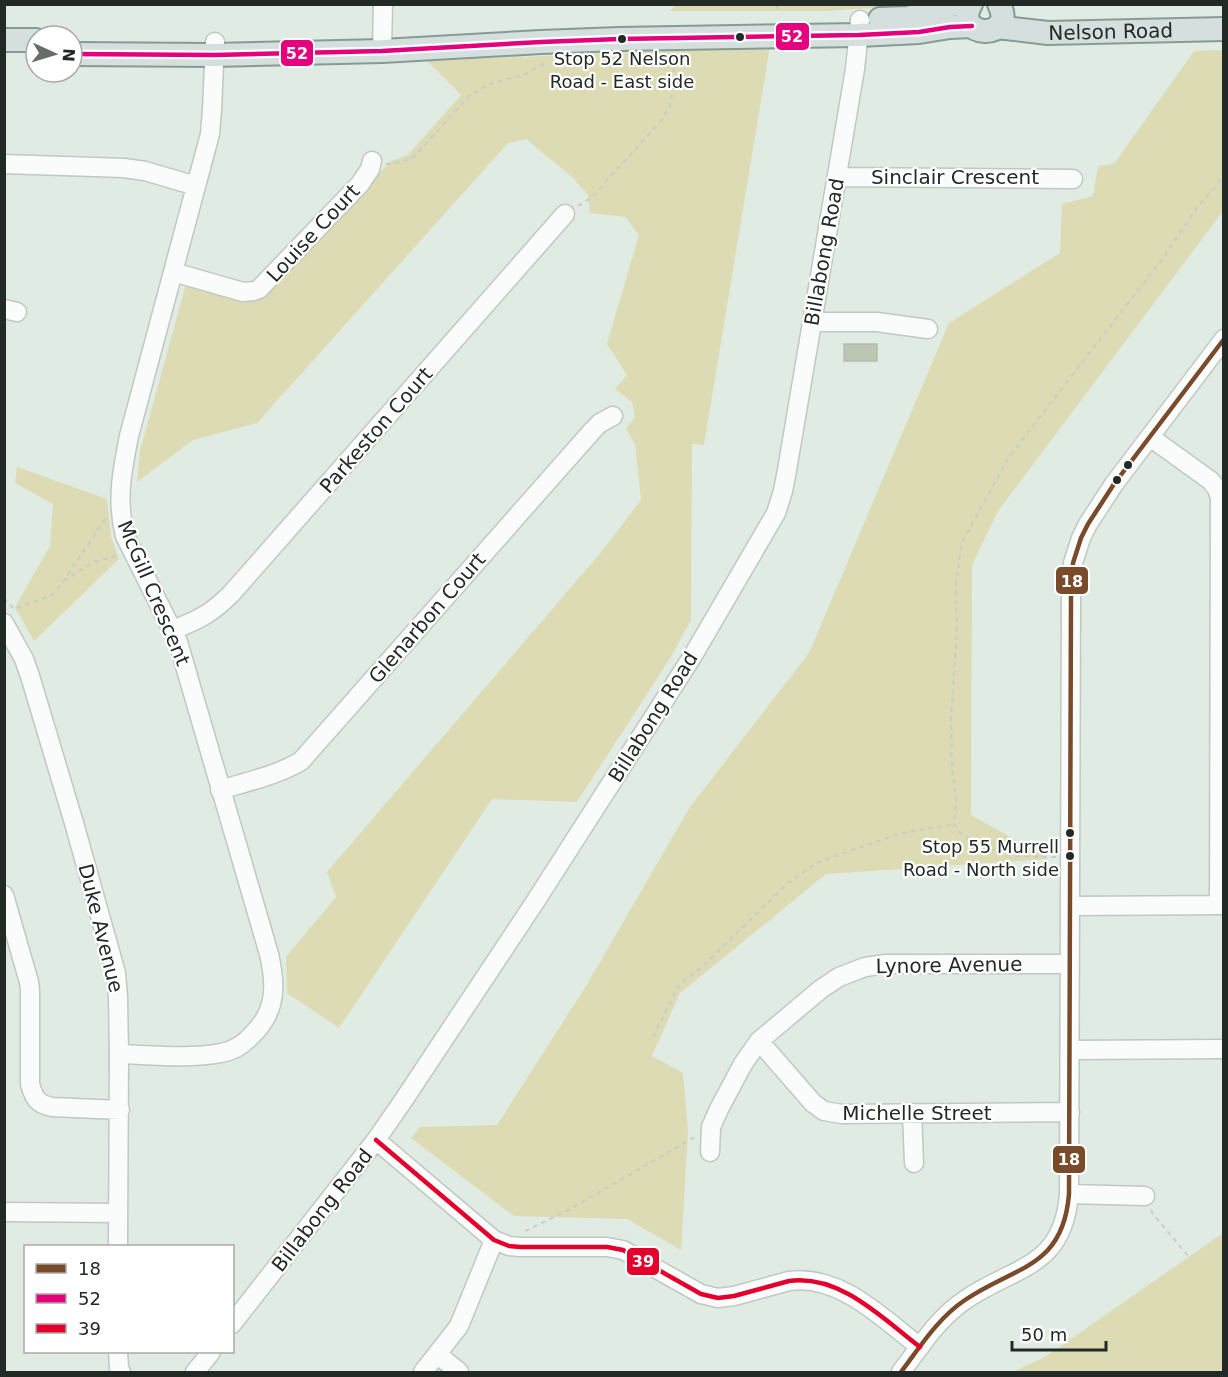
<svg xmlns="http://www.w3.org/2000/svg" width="1228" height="1377" font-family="'DejaVu Sans',sans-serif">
<rect width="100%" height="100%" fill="#e0ece3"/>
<path fill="#dcdbb3" d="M676,4L915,5L827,11H670Z
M770,46L704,445L692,444L691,620L669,660L577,802L492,799L339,1028L287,993L286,957L336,897L327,872L602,551L641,500L635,444L626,429L635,417L632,402L615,389L627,375L607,344L639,235L625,217L590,213L588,195L572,177L526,139L508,143L257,423L193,440L137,482L140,451L186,284L261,294L391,161L408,155L461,95L427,61Z
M1223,50V211L998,511L972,565L971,815L1049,859L826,874L680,993L652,1056L683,1073L688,1132L681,1250L627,1219L514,1216L411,1138L420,1127L497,1125L586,986L690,807L809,653L949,323L1060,253L1062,204L1093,196L1098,166L1114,164L1194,51Z
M17,467L107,499L111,537L119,559L34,641L15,607L50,546L53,504L15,483Z
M1223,1233V1372H1013L1045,1357Z"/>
<path fill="#bbc6b3" stroke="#b5bcb4" stroke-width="1.5" d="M844,344H877V361H844Z"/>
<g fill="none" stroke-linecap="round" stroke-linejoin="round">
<g stroke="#bfc8c1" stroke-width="21">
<path id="minor" d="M382,51L383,4
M4,164L124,168L145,171L196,186
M837,177L1073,179
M173,272L243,292L254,291L259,289L360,184L370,169L372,161
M4,309L17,312
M812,322H877L928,329
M1150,437L1211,481L1217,489L1220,498L1219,905
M4,623L24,659L30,676L74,823L116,973L118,997L119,1054L118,1246
M173,630C198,620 211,614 231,594L565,214
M220,790C246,782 278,775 301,761L593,430L600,423L613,416
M4,895L29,982L30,990V1084C34,1098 37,1104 52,1107L120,1110
M1071,906L1224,905
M759,1041L813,1103L824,1111L842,1114L1070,1112
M1070,1050L1224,1049
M119,1054C150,1055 191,1059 221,1053C233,1051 244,1044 252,1035C277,1011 276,985 269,954L178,642L125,536C116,501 122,471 129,436L210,134L212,110L215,42
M912,1113L914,1163
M376,1140L494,1240L509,1246L520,1247H607L623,1250L701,1294L718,1298L734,1296L789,1281C840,1274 882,1318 920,1347
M710,1152L711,1127L719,1109L743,1064L759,1041L821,989L839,977L865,967L886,964H1070
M1069,1194L1145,1196
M4,1212L118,1213
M232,1324L376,1140L403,1101L535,902L692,657L776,513L783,491L787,470L855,69L860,20
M118,1352L119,1368L121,1372
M437,1354L459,1372
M195,1372L211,1352
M423,1372L459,1326L494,1240
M901,1372C920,1347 938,1318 965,1300C1014,1266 1063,1269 1069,1194L1071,597L1073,563L1081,538L1088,524L1114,484L1224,339"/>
</g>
<g stroke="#859b95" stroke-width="26">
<g id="major">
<path d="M971,4C951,38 1018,42 999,4"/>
<path d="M880,19L908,18L955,4"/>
<path id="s1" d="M997,27L1048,33L1224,29"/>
<path d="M4,40H36"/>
<path d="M72,54L214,55L382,51L541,42L619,39L859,35L919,32L950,27L972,26"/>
</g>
</g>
<path stroke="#c8ccc9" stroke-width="2" stroke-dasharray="4.5 4.5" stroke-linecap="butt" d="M777,4V10
M386,164L401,162L414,157L470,95L489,84L526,74L545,63L547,60
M578,206L591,198L662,120L671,103L675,56
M64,581L93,562L113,557L117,554
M4,598L14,609L52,595L60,586L106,518
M1056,857L1012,856L977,845L959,832L954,824L956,801L952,766L951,717L957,632L956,584L962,542L1009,457L1160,262L1196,209L1224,176
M653,1037L679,985L702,967L787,884L816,863L898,834L954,824
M1151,1210L1153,1214L1189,1257
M525,1231L565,1212L695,1137"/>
<use href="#minor" stroke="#fafcfb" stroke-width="18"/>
<use href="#major" stroke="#d5e0de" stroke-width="22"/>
<g stroke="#fff" stroke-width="9">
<path id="bus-1" d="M901,1372C920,1347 938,1318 965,1300C1014,1266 1063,1269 1069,1194L1071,597L1073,563L1081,538L1088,524L1114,484L1224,339"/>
</g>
<g stroke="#fff" stroke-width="9">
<path id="bus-2" d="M72,54L214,55L382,51L541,42L619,39L859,35L919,32L950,27L972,26"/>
</g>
<g stroke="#fff" stroke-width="9">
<path id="bus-3" d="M376,1140L494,1240L509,1246L520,1247H607L623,1250L701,1294L718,1298L734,1296L789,1281C840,1274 882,1318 920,1347"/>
</g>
<use href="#bus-1" stroke="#7a4b2a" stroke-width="4.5"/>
<use href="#bus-2" stroke="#e5007d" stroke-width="4.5"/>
<use href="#bus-3" stroke="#e4002b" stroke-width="4.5"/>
</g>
<g fill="#212a24" stroke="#fff" stroke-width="2">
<circle cx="740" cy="37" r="5"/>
<circle cx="622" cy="39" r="5"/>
<circle cx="1128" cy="465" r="5"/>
<circle cx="1117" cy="480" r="5"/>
<circle cx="1070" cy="833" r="5"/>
<circle cx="1070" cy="856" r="5"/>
</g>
<g text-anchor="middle" stroke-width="4.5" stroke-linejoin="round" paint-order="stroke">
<g font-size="18" fill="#212a24" stroke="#fff">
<text x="622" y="65">Stop 52 Nelson<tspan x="622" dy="23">Road - East side</tspan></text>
<text x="1059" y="853" text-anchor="end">Stop 55 Murrell<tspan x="1059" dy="23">Road - North side</tspan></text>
</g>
<g font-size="20" fill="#212a24" stroke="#fff">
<text dy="7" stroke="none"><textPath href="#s1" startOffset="114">Nelson Road</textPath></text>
<text x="955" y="184">Sinclair Crescent</text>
<text transform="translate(313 233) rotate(-47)" y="7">Louise Court</text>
<text transform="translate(824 252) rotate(-80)" y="7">Billabong Road</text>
<text transform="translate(376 430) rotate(-49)" y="7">Parkeston Court</text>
<text transform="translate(154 593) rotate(67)" y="7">McGill Crescent</text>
<text transform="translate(427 618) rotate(-49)" y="7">Glenarbon Court</text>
<text transform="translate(653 717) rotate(-58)" y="7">Billabong Road</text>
<text transform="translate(101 928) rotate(76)" y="7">Duke Avenue</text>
<text transform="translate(949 965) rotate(-1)" y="7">Lynore Avenue</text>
<text x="917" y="1120">Michelle Street</text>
<text transform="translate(322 1210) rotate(-52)" y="7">Billabong Road</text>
</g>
</g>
<g stroke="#fff" stroke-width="2">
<rect x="775" y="22" width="35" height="29" rx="6" fill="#e5007d"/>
<rect x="280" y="39" width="34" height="28" rx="6" fill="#e5007d"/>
<rect x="1055" y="566" width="34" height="29" rx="6" fill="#7a4b2a"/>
<rect x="1052" y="1145" width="34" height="29" rx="6" fill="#7a4b2a"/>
<rect x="626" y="1247" width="34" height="29" rx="6" fill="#e4002b"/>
</g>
<g font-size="16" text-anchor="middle" font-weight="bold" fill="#fff">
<text x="792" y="42">52</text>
<text x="297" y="59">52</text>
<text x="1072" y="587">18</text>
<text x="1069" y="1165">18</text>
<text x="643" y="1267">39</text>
</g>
<rect width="1228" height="1377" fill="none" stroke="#212a24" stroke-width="12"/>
<rect x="24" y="1245" width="210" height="108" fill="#ffffff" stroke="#a6aaa7" stroke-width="1.5"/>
<rect x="36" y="1264" width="30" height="9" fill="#7a4b2a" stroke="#a6aaa7" stroke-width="1.5"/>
<text x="78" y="1275" font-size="18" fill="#212a24">18</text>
<rect x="36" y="1294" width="30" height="9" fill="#e5007d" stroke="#a6aaa7" stroke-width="1.5"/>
<text x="78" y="1305" font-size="18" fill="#212a24">52</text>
<rect x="36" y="1324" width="30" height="9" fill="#e4002b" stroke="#a6aaa7" stroke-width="1.5"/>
<text x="78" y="1335" font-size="18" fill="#212a24">39</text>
<g transform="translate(54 54) rotate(94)"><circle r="28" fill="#ffffff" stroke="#a6aaa7" stroke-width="1.5"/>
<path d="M0-4.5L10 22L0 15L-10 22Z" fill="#646e67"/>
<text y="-9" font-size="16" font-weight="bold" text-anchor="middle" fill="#212a24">N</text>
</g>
<path d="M1012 1341v9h94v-9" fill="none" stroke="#212a24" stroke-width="3"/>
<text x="1021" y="1341" font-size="18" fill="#212a24" stroke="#ffffff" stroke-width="4.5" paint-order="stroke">50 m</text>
</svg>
